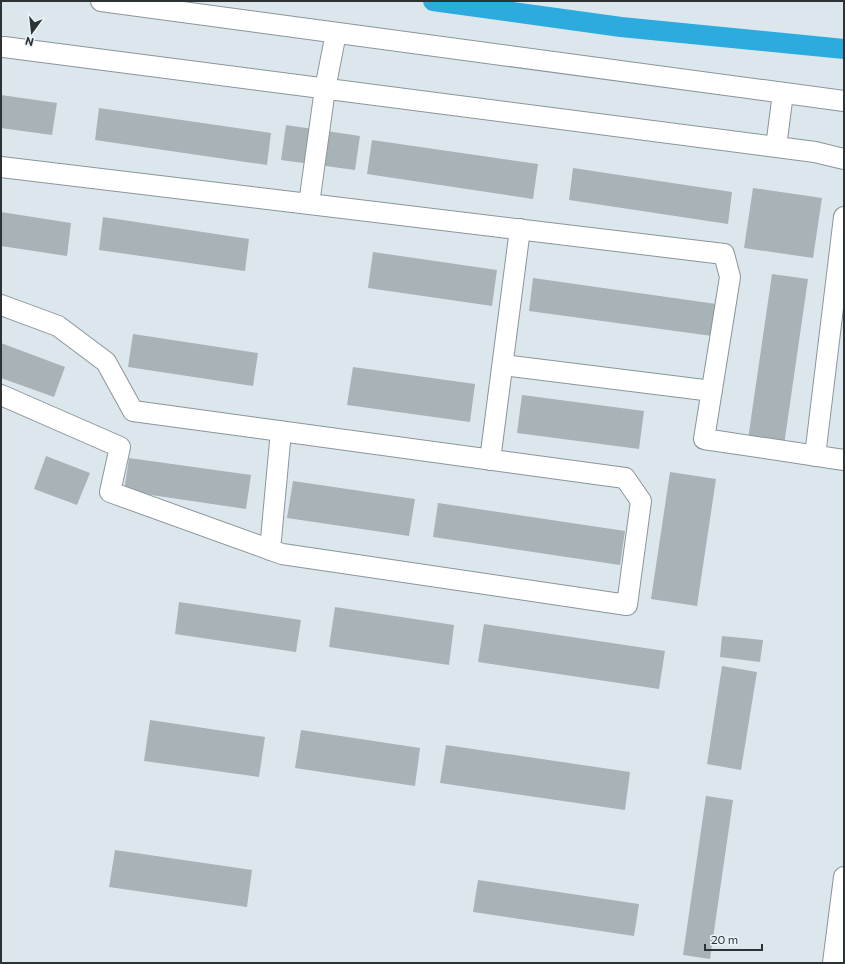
<svg xmlns="http://www.w3.org/2000/svg" width="845" height="964" font-family="Commissioner,sans-serif">
<rect width="100%" height="100%" fill="#dce7ed"/>
<g fill="none" stroke-linecap="round" stroke-linejoin="round">
<path stroke="#2cabdf" stroke-width="20" d="M433,1L621,27L844,49"/>
</g>
<path fill="#a8b3b8" d="M1,95L57,103L52,135L1,128Z
M99,108L271,133L267,165L95,140Z
M286,125L360,136L355,170L281,160Z
M372,140L538,164L533,199L367,174Z
M573,168L732,192L728,224L569,200Z
M753,188L822,198L813,258L744,248Z
M1,212L71,223L67,256L1,246Z
M103,217L249,239L245,271L99,250Z
M373,252L497,270L492,306L368,288Z
M772,274L808,279L784,445L748,439Z
M533,278L716,304L712,336L529,311Z
M133,334L258,353L253,386L128,367Z
M1,343L65,367L54,397L1,378Z
M353,367L475,384L470,422L347,405Z
M522,395L644,411L639,449L517,433Z
M46,456L90,473L77,505L34,489Z
M129,458L251,475L246,509L124,491Z
M670,472L716,479L697,606L651,599Z
M293,481L415,499L409,536L287,518Z
M438,503L625,531L620,565L433,537Z
M179,602L301,620L296,652L175,634Z
M335,607L454,625L449,665L329,647Z
M484,624L665,651L659,689L478,662Z
M722,636L763,640L760,662L720,657Z
M722,666L757,672L741,770L707,764Z
M150,720L265,737L259,777L144,761Z
M301,730L420,748L415,786L295,768Z
M446,745L630,772L625,810L440,783Z
M706,796L733,800L710,959L683,955Z
M115,850L252,870L247,907L109,887Z
M478,880L639,904L634,936L473,912Z"/>
<g fill="none" stroke-linecap="round" stroke-linejoin="round">
<g stroke="#8a959a" stroke-width="22">
<path id="minor" d="M101,1L844,101
M4,47L815,152L844,159
M776,147L783,93
M1,167L724,254L730,277L704,439L844,460
M309,204L325,89L336,33
M1,305L58,326L106,362L133,411L625,478L641,501L627,605L282,554L110,492L120,447L1,395
M503,365L712,391
M815,456L844,217
M490,460L520,229
M270,550L281,431
M833,963L844,877"/>
</g>
<use href="#minor" stroke="#fff" stroke-width="20"/>
</g>
<rect width="845" height="964" fill="none" stroke="#2d3234" stroke-width="4"/>
<g transform="translate(32 32) rotate(195)" stroke="#e9f4fa" stroke-width="3" paint-order="stroke">
<path d="M0-3L7 15L0 10L-7 15Z" fill="#2d3234"/>
<text y="-6" font-size="11" font-weight="bold" text-anchor="middle" fill="#2d3234">N</text>
</g>
<path d="M705 944v6h57v-6" fill="none" stroke="#2d3234" stroke-width="2"/>
<text x="711" y="944" font-size="12" fill="#2d3234" stroke="#e9f4fa" stroke-width="3" paint-order="stroke">20 m</text>
</svg>
